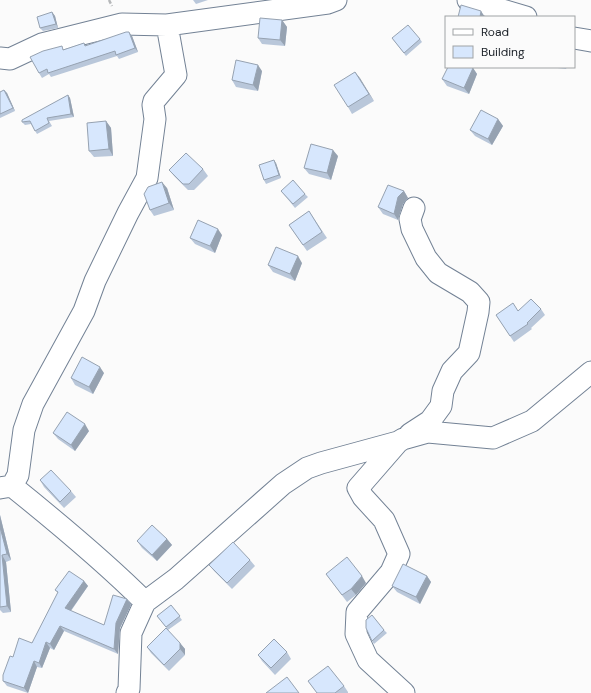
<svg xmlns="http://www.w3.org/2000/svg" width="591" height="693" font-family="'DM Sans',sans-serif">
<rect width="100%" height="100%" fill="#fbfbfb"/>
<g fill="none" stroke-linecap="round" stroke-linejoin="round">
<g stroke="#738295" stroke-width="23">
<path id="minor" d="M468,0L526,17
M167,25L328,3L336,0
M574,38L591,41
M0,58L10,59L42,44L122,24L167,25L176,75L154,101L153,105L155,119L147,178L128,213L95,281L84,311L33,404L24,430L18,475L12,486
M410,434L430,421L441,406L443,391L452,371L469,353L478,312L479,302L470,292L438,273L426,258L412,229L410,219L414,208
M398,442L358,488L363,497L384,520L399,554L391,572L357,612L356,634L368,660L404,693
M0,488L12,486C58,523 103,560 145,602L131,633L129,689L127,693
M145,602L176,579L283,484L307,468L321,463L398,442L403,439L428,432L493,438L532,421L591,372"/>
</g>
<path stroke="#b6b8ba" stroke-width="2.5" stroke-dasharray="4 2" stroke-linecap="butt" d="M109,0L112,6"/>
<use href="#minor" stroke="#fff" stroke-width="21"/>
</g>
<path fill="#b9c7da" d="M193,0H208L196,4Z
M52,12L55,16L58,28L43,31L40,28Z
M282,20L287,27L285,46L262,44L258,38Z
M132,36L138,52L119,59L117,56L51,77L49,74L42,78L39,73L65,49L84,43L86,46Z
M392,38L420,39L422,42L406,56Z
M549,67H567L566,69Z
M473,68L477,74L469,94L447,86L442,79Z
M262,71L258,91L236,87L232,80Z
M355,72L374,101L352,114L348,107Z
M4,90L7,93L15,111L0,118V92Z
M68,95L70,98L74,117L49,121L52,126L37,134L31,124L25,125L22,122Z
M498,119L503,126L492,145L475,136L470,130Z
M106,121L111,128L113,156L94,157L89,151Z
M338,156L331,180L309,174L304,168Z
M276,163L281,178L266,184L264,180Z
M203,169L208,176L194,190H188L174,176L169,170Z
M167,188L174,210L154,216L150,210Z
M281,191L305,194L308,197L295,208Z
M404,191L408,198L403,204L398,220L383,214L378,207Z
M309,211L327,238L307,251L289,225Z
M222,235L215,253L195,244L190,238Z
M302,263L295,281L273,272L268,265Z
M541,309L545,315L531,328L532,329L514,342L496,315L518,310Z
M104,373L93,394L75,385L71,378Z
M89,431L75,451L58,439L53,433Z
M40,480L71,491L76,497L64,508L44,487Z
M0,515L11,560L6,562L11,612L3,613L0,610Z
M167,539L172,545L157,561L142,548L137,541Z
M250,560L255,566L232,589L214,571L209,565Z
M326,574L366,583L356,595L347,602Z
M427,576L431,582L420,604L397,592L392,586Z
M84,581L88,586L71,611L104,625L127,599L131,605L120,628L118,654L64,631L54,650L50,648L42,668L37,667L28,693L7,686L3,681L13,657L32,643L58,593L55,590Z
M171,605L182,620L168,630L157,616Z
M384,630L387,633L374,644L372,641Z
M180,643L185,649V655L169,671L151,653L147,647Z
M287,652L291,659L275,675L262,661L258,655Z
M308,681L344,686L348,692V693H317Z"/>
<path fill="#96a2b1" d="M481,11L485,17H480Z
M52,12L55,16L58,28L56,24Z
M282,20L287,27L285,46L280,40Z
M129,32L132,36L138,52L135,48Z
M258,65L262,71L258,91L253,85Z
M473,68L477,74L469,94L464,88Z
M355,72L360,78L374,101L369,94Z
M4,90L7,93L15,111L13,108Z
M68,95L70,98L74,117L71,114Z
M498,119L503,126L492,145L488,139Z
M106,121L111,128L113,156L109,149Z
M333,150L338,156L331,180L327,173Z
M274,160L276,163L281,178L279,175Z
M162,182L167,188L174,210L169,203Z
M404,191L408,198L403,204L398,220L394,214L398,197Z
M218,229L222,235L215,253L210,246Z
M298,256L302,263L295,281L290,274Z
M100,367L104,373L93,394L89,387Z
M85,424L89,431L75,451L71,445Z
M0,515L11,560L7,554L0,527Z
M167,539L172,545L157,561L152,555Z
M2,555L6,562L11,612L7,606Z
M362,576L366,583L356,595L351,589Z
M427,576L431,582L420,604L416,597Z
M84,581L88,586L69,613L65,608Z
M127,599L131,605L120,628L118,654L114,649L116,623Z
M60,626L64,631L54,650L50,644Z
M46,642L50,648L42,668L39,663Z
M180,643L185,649V655L180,649Z
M34,661L37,667L28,693L24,688Z"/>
<path fill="#d7e7fd" stroke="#96a2b1" d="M461,5L481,11L480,17H458Z
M52,12L56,24L40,28L37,17Z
M260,18L282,20L280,40L258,38Z
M408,25L420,39L404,53L392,38Z
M126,32H129L135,48L116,55L115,51L48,73L47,69L39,73L30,57L43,51L62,46L63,50L84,43L85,46Z
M236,60L258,65L253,85L232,80Z
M448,67H470L473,68L464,88L442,79Z
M355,72L369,94L348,107L334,85Z
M4,90L13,108L0,114V92Z
M68,95L71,114L47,118L49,123L35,131L30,121L22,122V120Z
M481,110L498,119L488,139L470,130Z
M106,121L109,149L89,151L87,123Z
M311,144L333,150L327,173L304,168Z
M186,153L203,169L189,184H183L169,170Z
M274,160L279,175L264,180L259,165Z
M293,180L305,194L293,204L281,191Z
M162,182L169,203L150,210L144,194L148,187Z
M388,185L404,191L398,197L394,214L378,207Z
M309,211L322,232L303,245L289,225Z
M198,220L218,229L210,246L190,238Z
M276,247L298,256L290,274L268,265Z
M531,299L541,309L527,323L528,324L510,336L496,315L513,303L518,311Z
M82,357L100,367L89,387L71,378Z
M67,412L85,424L71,445L53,433Z
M51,470L71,491L60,502L40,480Z
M152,525L167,539L152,555L137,541Z
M0,527L7,554L2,555L7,606L0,607Z
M233,542L250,560L227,583L209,565Z
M347,557L362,576L351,589L342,595L326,574Z
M403,564L427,576L416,597L392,586Z
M69,571L84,581L65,608L104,625L113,595L127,599L116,623L114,649L60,626L50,644L46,642L39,663L34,661L24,688L3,681V675L10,656L13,657L19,638L32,643L58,592L55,590Z
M171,605L180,616L166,627L157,616Z
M372,615L384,630L372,641L366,628V620Z
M166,628L180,643V649L164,665L147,647Z
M274,639L287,652L271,668L258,655Z
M328,666L344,686L335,693H317L308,681Z
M287,677L299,693H266Z"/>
<rect x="445" y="16" width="130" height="52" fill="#fbfbfb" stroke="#a0a3a5"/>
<rect x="453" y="29" width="20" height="6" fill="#ffffff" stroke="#a0a3a5"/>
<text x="481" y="36" font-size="12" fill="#181e25">Road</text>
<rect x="453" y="46" width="20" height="12" fill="#d7e7fd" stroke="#a0a3a5"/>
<text x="481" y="56" font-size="12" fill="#181e25">Building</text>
</svg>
